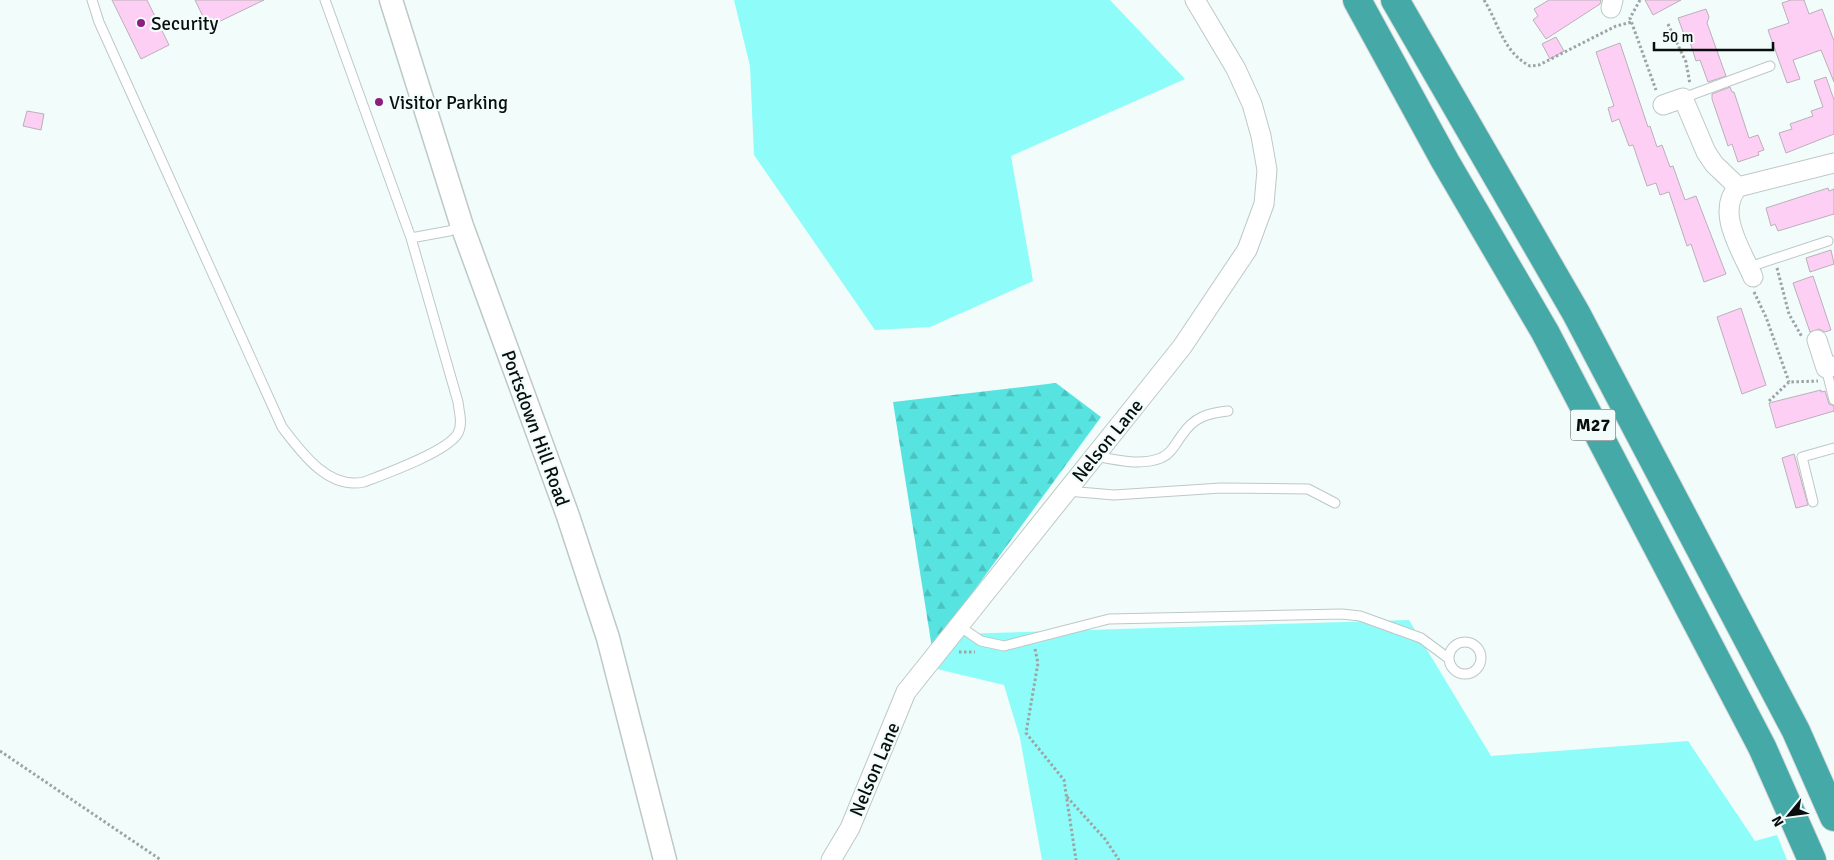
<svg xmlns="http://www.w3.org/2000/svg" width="1834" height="860" font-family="Signika,sans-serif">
<defs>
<pattern id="forest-firs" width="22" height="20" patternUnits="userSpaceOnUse" patternTransform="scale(1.25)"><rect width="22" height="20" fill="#57e4e1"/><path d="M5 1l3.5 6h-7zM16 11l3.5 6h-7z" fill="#4ac2c0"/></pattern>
</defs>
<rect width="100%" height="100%" fill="#f1fcfb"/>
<path fill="#8efcf9" d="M734,0H1110L1185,79L1011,156L1033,281L930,327L875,330L754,155L750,66Z
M1409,620L1491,756L1688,741L1755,841L1777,835L1787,860H1042L1020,738L1004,685L933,668L961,634Z"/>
<path fill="url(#forest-firs)" d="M1056,383L1101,417L932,648L893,402Z"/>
<path fill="#fecff5" stroke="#b9b1b7" d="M112,0H147L169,45L141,59Z
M195,0H264L208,27Z
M1549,0H1601L1600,4L1546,39L1533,20L1538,16L1534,9Z
M1645,0H1681L1653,15Z
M1791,0H1804L1809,14L1822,9L1834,41V82L1821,50L1793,60L1800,79L1787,83L1768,30L1789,23L1782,3Z
M1706,9L1709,17L1707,23L1726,76L1708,82L1700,60L1696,61L1689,39L1686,40L1678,18Z
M1556,37L1564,51L1550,59L1542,44Z
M1620,43L1648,127L1650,126L1657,147L1662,145L1670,167L1673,166L1685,200L1696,196L1726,274L1704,282L1691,244L1687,246L1669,192L1660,195L1656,183L1647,186L1633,145L1629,146L1619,119L1612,122L1608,108L1614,106L1596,52Z
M1826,77L1834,100V134L1786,153L1779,133L1792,129L1790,124L1813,116L1811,111L1823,107L1814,81Z
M1730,87L1732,92H1734L1749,138L1758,135L1764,150L1758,152L1759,155L1738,162L1732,144L1728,146L1712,99V94Z
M27,111L44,114L41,130L23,126Z
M1828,188L1829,191L1834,189V214L1778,231L1775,224L1771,226L1766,208Z
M1831,250L1834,264L1810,272L1806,258Z
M1813,276L1831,330L1825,332L1819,329L1810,332L1793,283Z
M1741,308L1766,385L1742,394L1717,317Z
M1821,390V392L1825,391L1829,404L1834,406V411L1776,428L1769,403Z
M1794,454L1808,505L1796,508L1782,458Z"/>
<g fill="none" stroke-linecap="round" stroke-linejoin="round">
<g stroke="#bdc8c7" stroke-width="11">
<path id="service" d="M92,0L99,22L282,427C301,452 328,490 364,482C385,474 449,451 458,433C463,423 459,412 458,402L411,238
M325,0L411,238L449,231L462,226
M1683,98L1770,66
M1749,267L1828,241
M1826,368L1834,400
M1095,456C1115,460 1141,466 1161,458C1172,453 1175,444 1182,435C1194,417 1208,413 1228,411
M1067,491L1114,495L1221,488L1308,489L1335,503
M1813,502L1802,457L1834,448
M959,626L981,641L1004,646L1109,619L1342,614L1360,616L1421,638L1448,658
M1449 658a16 16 0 1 1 32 0a16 16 0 1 1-32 0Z"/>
</g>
<g stroke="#bdc8c7" stroke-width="21">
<path id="minor" d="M1611,8L1613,0
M1663,105L1683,98L1706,152L1714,164L1738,187L1834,163
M1738,187C1715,212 1742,251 1753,277
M1817,340L1826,368L1834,366
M831,860L850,828L906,692L1182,347L1247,250L1264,204L1267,170L1261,136L1252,104L1236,69L1195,0"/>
</g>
<g stroke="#bdc8c7" stroke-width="25">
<path id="tertiary" d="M391,0L462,226L568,516L608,638L665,860"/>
</g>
<g stroke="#d8d8d8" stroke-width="30">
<path id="motorway" d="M1357,0L1445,161L1545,332L1762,747L1812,860
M1395,0L1576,313L1796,731L1834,817"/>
</g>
<path stroke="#9ca4a4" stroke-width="3" stroke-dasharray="2.5 2.5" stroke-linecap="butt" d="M1484,0C1499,24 1503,52 1530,66L1539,65L1616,26L1632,22
M1640,0L1630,18L1656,90
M1668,24L1686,62L1690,84
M1777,268L1789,314L1802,337
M1754,292L1766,317L1789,382
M1769,401L1789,382L1818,381
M1035,649L1038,663L1026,733L1064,780L1076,860
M959,652H975
M0,751L161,860
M1067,797L1105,839L1119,860"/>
<use href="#service" stroke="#fff" stroke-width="9"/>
<use href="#minor" stroke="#fff" stroke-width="19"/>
<use href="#tertiary" stroke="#fff" stroke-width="22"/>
<use href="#motorway" stroke="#44a9a7" stroke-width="28"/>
</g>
<g fill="#8d1e81" stroke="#f1fcfb" stroke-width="2">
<circle cx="141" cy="23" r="5"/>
<circle cx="379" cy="102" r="5"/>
</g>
<g text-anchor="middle" stroke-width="4.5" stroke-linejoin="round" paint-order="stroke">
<rect fill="#f1fcfb" stroke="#4f5554" stroke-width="1" x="1570.5" y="409.5" width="45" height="31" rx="4"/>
<g font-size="18" font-weight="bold" fill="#090d0d">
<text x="1593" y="431">M27</text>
</g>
<g font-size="19" fill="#090d0d" stroke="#f1fcfb" text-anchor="start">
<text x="151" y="30">Security</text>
<text x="389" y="109">Visitor Parking</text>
</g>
<g font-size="19" fill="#090d0d" stroke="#f1fcfb">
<text transform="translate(536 428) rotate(70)" y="7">Portsdown Hill Road</text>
<text transform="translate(1107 440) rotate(-51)" y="7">Nelson Lane</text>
<text transform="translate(874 769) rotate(-67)" y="7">Nelson Lane</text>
</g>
</g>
<g transform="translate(1789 815) rotate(241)" stroke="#f1fcfb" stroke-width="4" paint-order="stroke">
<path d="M0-4L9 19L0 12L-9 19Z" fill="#090d0d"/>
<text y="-8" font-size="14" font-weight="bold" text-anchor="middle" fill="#090d0d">N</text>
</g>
<path d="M1654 42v8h119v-8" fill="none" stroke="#090d0d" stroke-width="2.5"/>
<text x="1662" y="42" font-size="15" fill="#090d0d" stroke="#f1fcfb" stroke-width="4" paint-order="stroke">50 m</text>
</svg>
